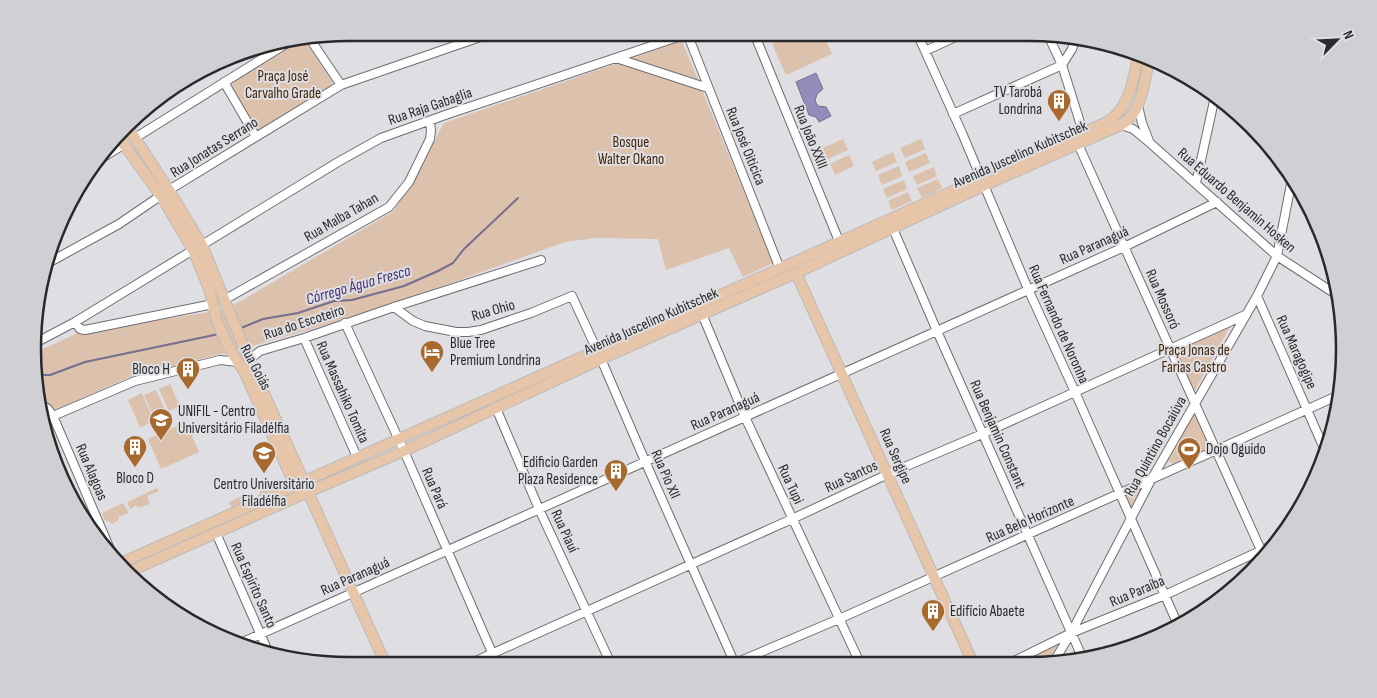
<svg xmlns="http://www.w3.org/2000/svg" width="1377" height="698" font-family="'Sofia Sans Condensed',sans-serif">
<rect width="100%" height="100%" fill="#dfdee3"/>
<path fill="#dcc1ac" d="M797,33H823L832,54L786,75L772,44Z
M305,41L332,81L331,87L259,131L255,129L233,91L232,86L234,82L299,42Z
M682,41L773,263L743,277L729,248L666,270L658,239L596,238L565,242L451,283L345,319L260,344L129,377L55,410L46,426L35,390L36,352L78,333L222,310L241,301L394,211L426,157L444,123Z
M843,139L848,150L828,159L823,148Z
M921,139L925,149L905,158L900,148Z
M893,152L897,162L876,171L872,162Z
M926,153L930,163L909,172L905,162Z
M849,155L854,166L835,175L830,164Z
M899,166L902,176L882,185L878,175Z
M934,167L937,176L917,185L913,176Z
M938,179L942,188L922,198L917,188Z
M904,180L907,189L887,198L883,189Z
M908,192L912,201L892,210L888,201Z
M1231,325L1194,392L1174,351Z
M170,384L180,406L169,411L159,389Z
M156,390L167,414L155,419L144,395Z
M142,393L154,421L140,427L128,400Z
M1195,411L1211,448L1173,464L1168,461Z
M186,422L199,452L161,469L148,439Z
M279,480L282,487L259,497L260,492L257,489Z
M1147,484L1129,513L1123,495Z
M157,488L159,491L147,496L150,504L138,508L136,505L130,509L127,502Z
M248,493L252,500L232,509L229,502Z
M123,503L129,513L118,517L119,520L112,524L110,522L105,520L102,513Z
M1058,644L1047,663H1022Z"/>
<path fill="#968cbb" stroke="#756e90" d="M816,73L823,89L817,94L815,101L818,106L826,107L831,116L819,122L816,117L809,115L796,82Z"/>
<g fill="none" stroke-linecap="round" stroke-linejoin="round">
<path stroke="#756e90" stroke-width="2" d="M241,328L263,319L298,313L334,301L352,300L404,286L438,271L453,263L464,249L518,198
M36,375H50L85,362L219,334"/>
<g stroke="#6e6d71" stroke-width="10">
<path id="minor" d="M687,33L780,269
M754,33L841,246
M917,33L962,133L1028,289L1075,392L1178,625
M1047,33L1062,65L1083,132L1078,144L1265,559
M310,39L341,85
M925,51L964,33
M616,58L708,88
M1062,65L1072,49L1075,40
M224,82L256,137
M1138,106L1142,123L1149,141
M953,114L1062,65
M1121,125L1133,129L1150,143L1277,256L1334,293
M135,138L289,42
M105,156L123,145
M1196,183L1214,101
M891,224L937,331L1083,659
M202,245L338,162L381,138L448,114L687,34
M48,263L119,224L169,190L341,85L492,33
M1257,296L1323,446
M224,300L389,207L409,182L430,139L431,131L430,121
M394,307L413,321L425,326L456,332H468L481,330L531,313L572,296L601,359L645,461L735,664
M702,314L745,417L860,663
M75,322L80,329L85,330L213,304
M345,323L404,451L497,664
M304,338L357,457
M37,342L75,322L193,250
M249,360L260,351L304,338L394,307L541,260
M39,403L48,409L53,416L113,556
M496,408L539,509L611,664
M53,416L135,381L220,360L238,362
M216,533L267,649
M243,642L1124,247L1217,202
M1010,663L1071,633L1165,595L1275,544
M1053,663L1071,633L1151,480L1257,296L1277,256L1291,184
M469,664L792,519L888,474L982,434L1245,315
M733,664L839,619L1337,396"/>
</g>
<g stroke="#bbb" stroke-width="12">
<path id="major" d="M129,129L169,190L202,245L249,360L304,482
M120,139L161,196L193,250L205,279L210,292L216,317L221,331L229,348L245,373L295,486L308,492L386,665
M796,273L973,663
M119,564L399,439L1107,122C1130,108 1133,80 1138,57
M126,573L308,492L404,451L601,359L796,273L983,186L1121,125C1143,112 1144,82 1149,60"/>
</g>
<use href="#minor" stroke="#fff" stroke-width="8"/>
<use href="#major" stroke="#e7c5a9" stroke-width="10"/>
</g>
<defs>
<g id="building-pin" transform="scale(1.25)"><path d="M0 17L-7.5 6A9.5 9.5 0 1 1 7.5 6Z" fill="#a8692f" stroke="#dfdee3"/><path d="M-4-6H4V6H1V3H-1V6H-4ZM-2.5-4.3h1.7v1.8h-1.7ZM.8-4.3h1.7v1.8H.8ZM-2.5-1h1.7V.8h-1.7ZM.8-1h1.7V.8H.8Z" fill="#fff"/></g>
<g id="hotel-pin" transform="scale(1.25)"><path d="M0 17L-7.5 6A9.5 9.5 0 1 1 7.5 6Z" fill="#a8692f" stroke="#dfdee3"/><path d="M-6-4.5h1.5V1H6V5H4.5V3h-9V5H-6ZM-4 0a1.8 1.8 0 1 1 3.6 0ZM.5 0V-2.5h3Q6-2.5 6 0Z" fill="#fff"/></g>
<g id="university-pin" transform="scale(1.25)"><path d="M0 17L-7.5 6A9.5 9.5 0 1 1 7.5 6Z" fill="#a8692f" stroke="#dfdee3"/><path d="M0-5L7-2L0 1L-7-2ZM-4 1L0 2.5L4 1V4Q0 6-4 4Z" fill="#fff"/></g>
<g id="stadium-pin" transform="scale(1.25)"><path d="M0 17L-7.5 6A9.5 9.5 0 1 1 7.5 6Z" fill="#a8692f" stroke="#dfdee3"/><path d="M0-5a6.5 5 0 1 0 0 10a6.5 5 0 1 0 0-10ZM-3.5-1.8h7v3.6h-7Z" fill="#fff"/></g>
</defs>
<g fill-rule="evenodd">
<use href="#building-pin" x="1059" y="101"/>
<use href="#hotel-pin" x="432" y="352"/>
<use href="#building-pin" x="188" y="369"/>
<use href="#university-pin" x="161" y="420"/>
<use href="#building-pin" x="135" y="447"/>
<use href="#stadium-pin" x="1189" y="449"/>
<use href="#university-pin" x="264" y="453"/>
<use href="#building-pin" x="616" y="471"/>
<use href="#building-pin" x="933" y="611"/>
</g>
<g text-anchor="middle" stroke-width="4" stroke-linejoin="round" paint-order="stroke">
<g font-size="15" fill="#412407" stroke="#dfdee3">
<text x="283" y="81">Praça José<tspan x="283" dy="17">Carvalho Grade</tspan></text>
<text x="631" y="147">Bosque<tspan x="631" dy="17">Walter Okano</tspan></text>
<text x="1194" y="355">Praça Jonas de<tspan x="1194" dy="17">Farias Castro</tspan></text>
</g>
<g font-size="15" fill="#29292b" stroke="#dfdee3" text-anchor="start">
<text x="1042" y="97" text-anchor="end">TV Tarobá<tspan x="1042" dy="17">Londrina</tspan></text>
<text x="450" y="348">Blue Tree<tspan x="450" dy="17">Premium Londrina</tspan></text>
<text x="170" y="374" text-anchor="end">Bloco H</text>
<text x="178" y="416">UNIFIL - Centro<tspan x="178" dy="17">Universitário Filadélfia</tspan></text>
<text x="1206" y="454">Dojo Oguido</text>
<text x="598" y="467" text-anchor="end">Edificio Garden<tspan x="598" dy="17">Plaza Residence</tspan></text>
<text x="135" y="483" text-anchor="middle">Bloco D</text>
<text x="264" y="489" text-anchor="middle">Centro Universitário<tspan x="264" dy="17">Filadélfia</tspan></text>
<text x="950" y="616">Edifício Abaete</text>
</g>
<g font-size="15" fill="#29292b" stroke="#dfdee3">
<text transform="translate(430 106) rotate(-19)" y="5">Rua Raja Gabaglia</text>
<text transform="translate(811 137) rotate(68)" y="5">Rua João XXIII</text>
<text transform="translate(746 146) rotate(68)" y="5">Rua José Oiticica</text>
<text transform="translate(214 147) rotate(-32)" y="5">Rua Jonatas Serrano</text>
<text transform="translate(1020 154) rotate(-24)" y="5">Avenida Juscelino Kubitschek</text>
<text transform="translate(1237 200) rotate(41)" y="5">Rua Eduardo Benjamin Hosken</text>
<text transform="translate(341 217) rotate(-30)" y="5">Rua Malba Tahan</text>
<text transform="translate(1094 245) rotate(-24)" y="5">Rua Paranaguá</text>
<text transform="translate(1163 299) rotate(66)" y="5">Rua Mossoró</text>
<text transform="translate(493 310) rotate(-16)" y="5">Rua Ohio</text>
<text transform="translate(651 321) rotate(-24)" y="5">Avenida Juscelino Kubitschek</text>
<text transform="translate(304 322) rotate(-18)" y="5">Rua do Escoteiro</text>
<text transform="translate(1059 324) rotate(66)" y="5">Rua Fernando de Noronha</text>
<text transform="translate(1297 352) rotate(66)" y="5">Rua Maragogipe</text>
<text transform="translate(256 367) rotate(62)" y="5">Rua Goiás</text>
<text transform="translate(343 392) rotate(66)" y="5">Rua Massahiko Tomita</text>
<text transform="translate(725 411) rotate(-24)" y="5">Rua Paranaguá</text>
<text transform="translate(998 434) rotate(66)" y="5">Rua Benjamin Constant</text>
<text transform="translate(1155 446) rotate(-61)" y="5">Rua Quintino Bocaiúva</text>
<text transform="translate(896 456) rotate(66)" y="5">Rua Sergipe</text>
<text transform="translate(92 472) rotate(67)" y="5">Rua Alagoas</text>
<text transform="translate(666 474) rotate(66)" y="5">Rua Pio XII</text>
<text transform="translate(851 476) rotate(-25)" y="5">Rua Santos</text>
<text transform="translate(791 484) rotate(65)" y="5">Rua Tupi</text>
<text transform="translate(435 488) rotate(66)" y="5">Rua Pará</text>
<text transform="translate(1030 519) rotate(-24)" y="5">Rua Belo Horizonte</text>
<text transform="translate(565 531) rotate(65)" y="5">Rua Piauí</text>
<text transform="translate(355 576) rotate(-24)" y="5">Rua Paranaguá</text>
<text transform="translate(254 585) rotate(66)" y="5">Rua Espírito Santo</text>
<text transform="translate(1137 591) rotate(-23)" y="5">Rua Paraíba</text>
</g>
<g font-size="16" font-style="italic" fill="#443470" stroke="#dfdee3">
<text transform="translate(358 284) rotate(-16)" y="6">Córrego Água Fresca</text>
</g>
</g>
<path d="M0 0H1377V698H0ZM349 41H1028A308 308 0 0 1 1336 349V349A308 308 0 0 1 1028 657H349A308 308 0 0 1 41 349V349A308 308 0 0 1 349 41Z" fill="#d0d0d4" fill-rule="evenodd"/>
<path fill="none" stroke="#29292b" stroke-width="2.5" d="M349 41H1028A308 308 0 0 1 1336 349V349A308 308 0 0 1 1028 657H349A308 308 0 0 1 41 349V349A308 308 0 0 1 349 41Z"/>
<g transform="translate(1337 40) rotate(66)" stroke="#dfdee3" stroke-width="4" paint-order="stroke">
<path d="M0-4L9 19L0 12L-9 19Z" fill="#29292b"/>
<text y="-8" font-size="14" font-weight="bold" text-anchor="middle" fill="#29292b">N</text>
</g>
</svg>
